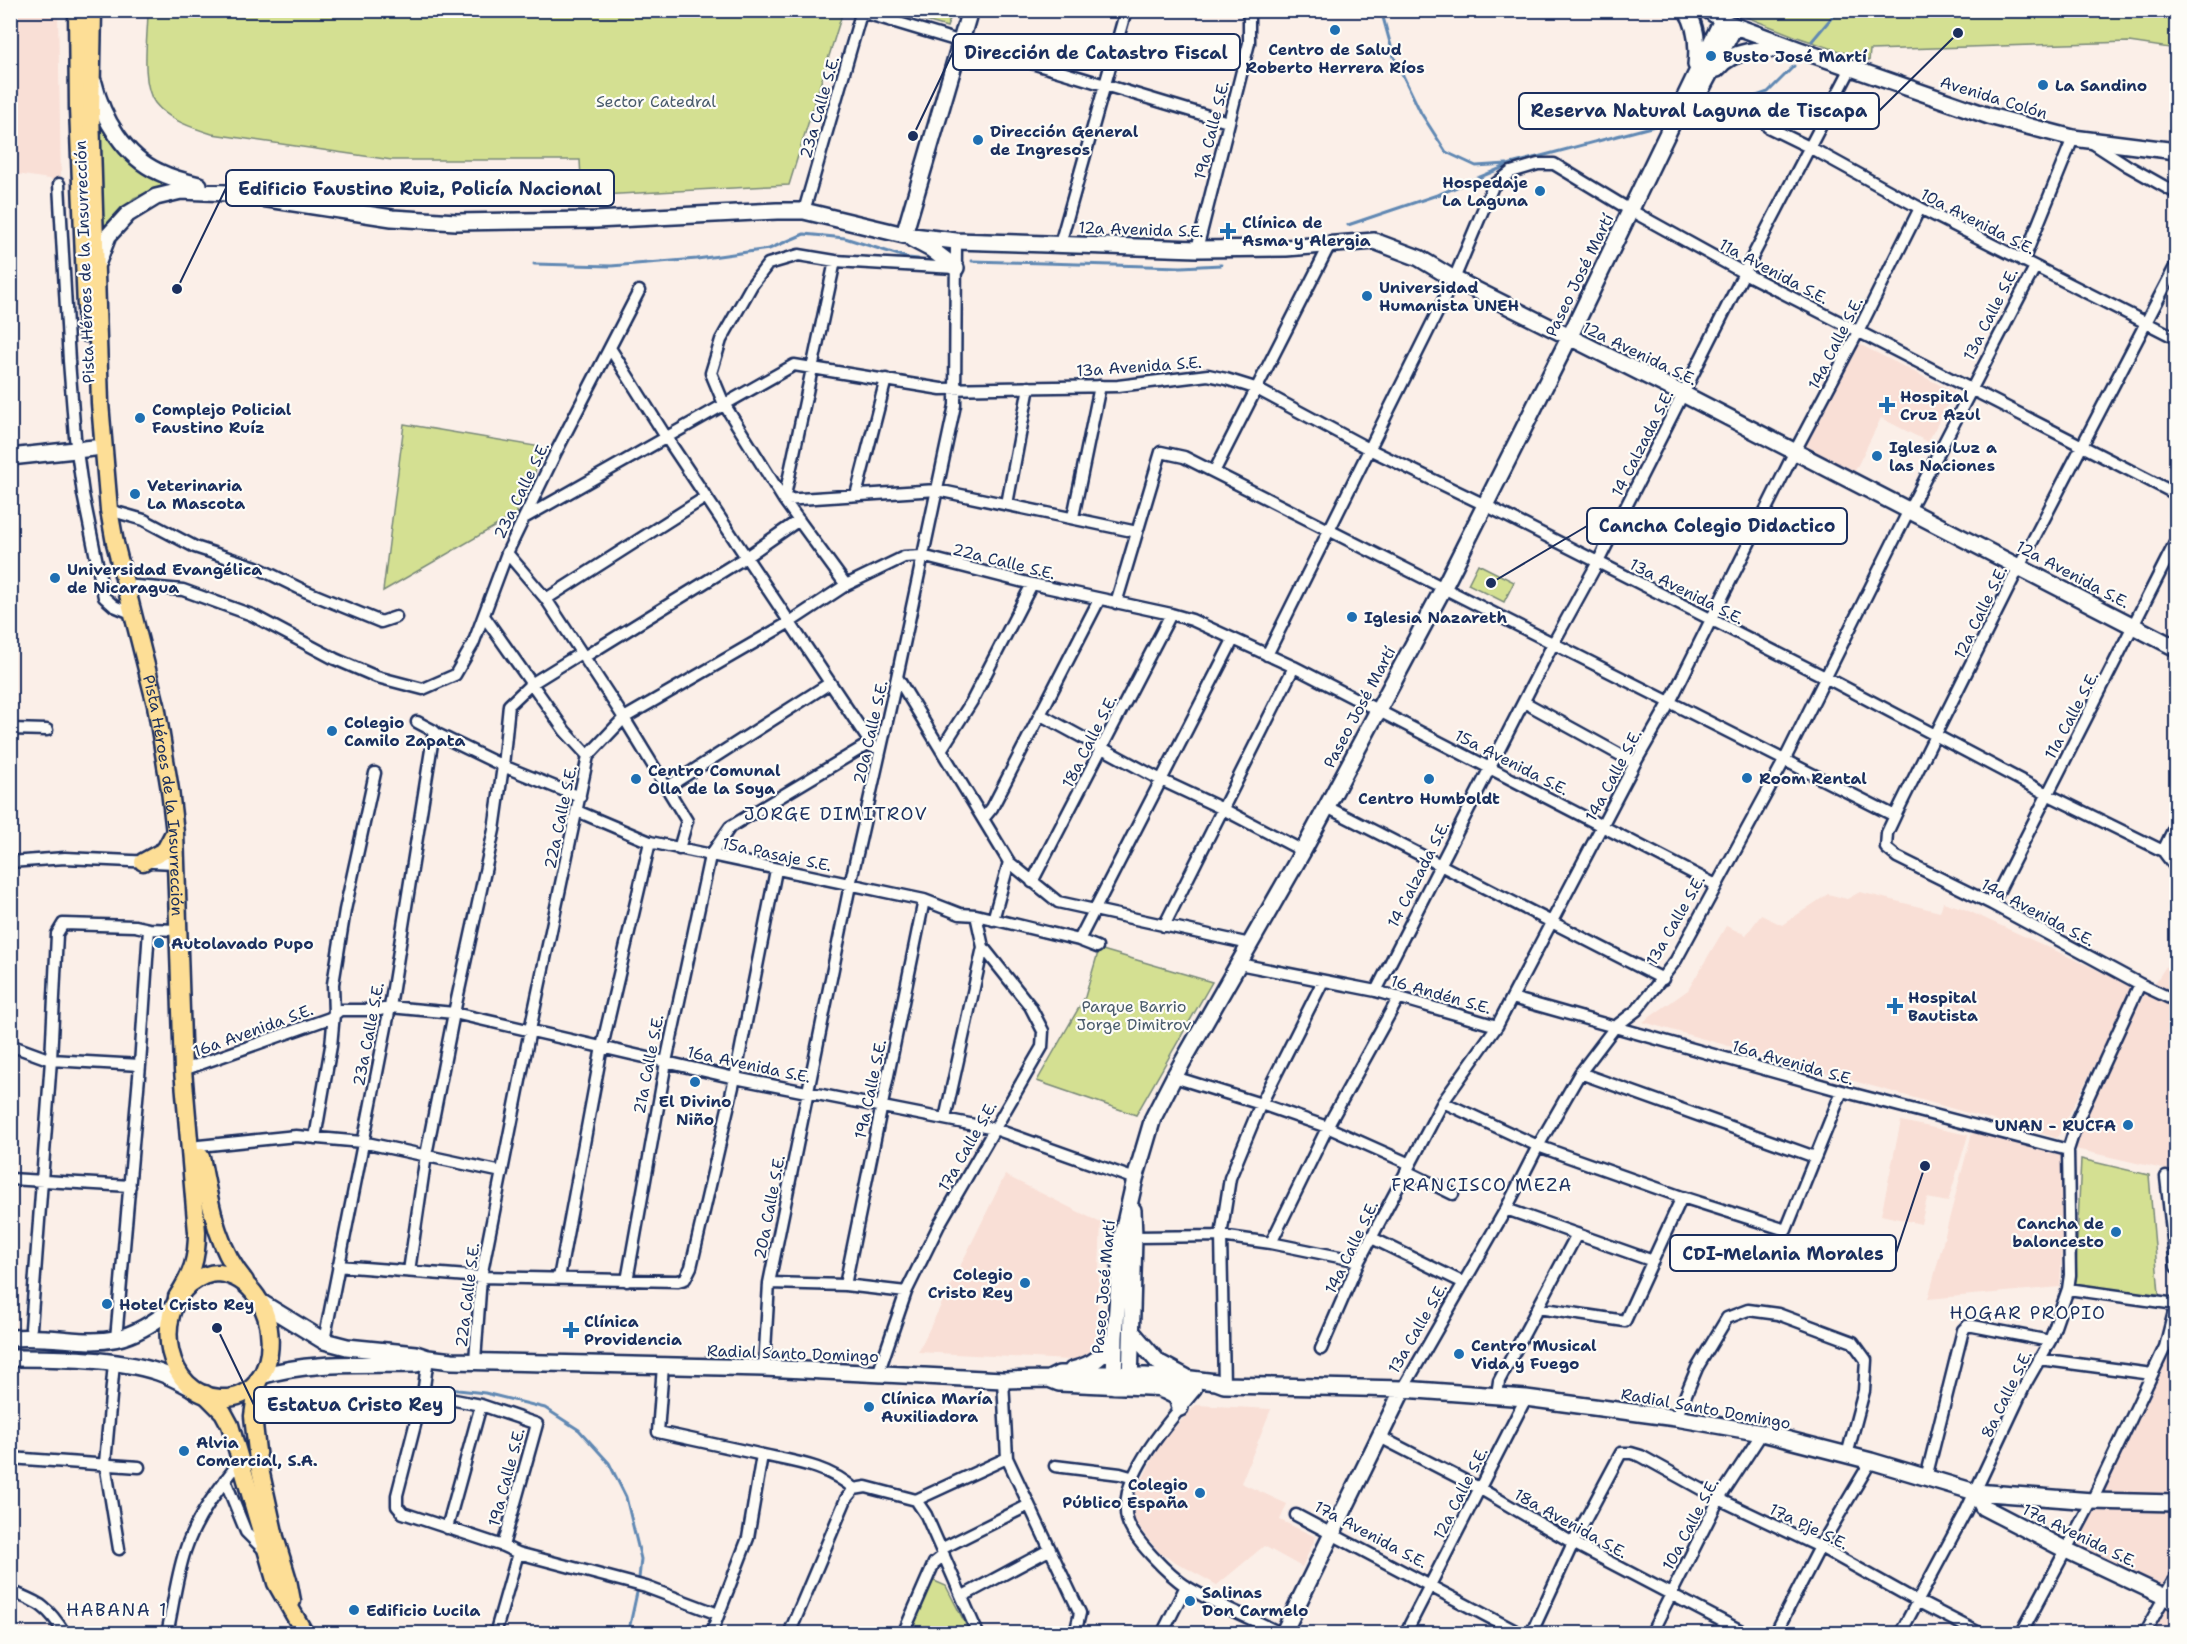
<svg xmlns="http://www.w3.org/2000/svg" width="2187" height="1644" font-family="'Shantell Sans',sans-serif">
<rect width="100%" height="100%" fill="#fbefe8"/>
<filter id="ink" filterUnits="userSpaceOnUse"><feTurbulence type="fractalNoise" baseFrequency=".0167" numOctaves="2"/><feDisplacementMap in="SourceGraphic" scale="12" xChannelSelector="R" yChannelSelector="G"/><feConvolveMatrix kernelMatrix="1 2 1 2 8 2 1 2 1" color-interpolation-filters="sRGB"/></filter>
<g filter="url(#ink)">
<path fill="#f9dfd6" d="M10,11H58L61,181L11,173Z
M1859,344L1954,392L1928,442L1881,418L1854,473L1804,446Z
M1860,892L1940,912L1943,902L1962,908L2135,987L2057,1138L1643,1022L1688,990L1726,926L1746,935L1761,915L1782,925L1828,894L1847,899Z
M2176,951V1172L2071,1148L2067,1151L2060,1287L1928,1299L1973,1129L2066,1151L2145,993L2157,980Z
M1901,1121L1968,1135L1948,1202L1927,1198L1921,1224L1881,1215Z
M1005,1175L1101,1223L1096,1343L1088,1353L1079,1358L1069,1360L918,1352Z
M2176,1304V1633H2142L2163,1595L2064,1549L2165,1347Z
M1196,1405L1271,1409L1241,1483L1287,1504L1280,1520L1316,1537L1302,1567L1264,1546L1217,1585L1161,1554L1136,1524L1130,1504L1161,1442Z"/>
<path fill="#d4e092" stroke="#788878" stroke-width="1.5" d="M148,11V10L843,11L789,185L582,196L580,160H392L212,134C193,128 168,120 155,103C140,83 148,35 148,11Z
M891,11H953L947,27Z
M1731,11H2176V49L2129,42L1870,50L1869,61L1797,37Z
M96,115L167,184L134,198L98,232Z
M404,424L541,447L532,486L515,508L518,513L383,591Z
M1478,564L1514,582L1504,602L1468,584Z
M1099,949L1212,982L1136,1115L1037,1081L1085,997Z
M2081,1159L2149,1175L2159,1294L2075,1288Z
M932,1580L946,1586L970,1633H910Z"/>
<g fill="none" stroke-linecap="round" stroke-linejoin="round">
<path stroke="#6088b3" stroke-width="3" d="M1381,10L1394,57L1421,113L1446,152L1476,166L1507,164
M1812,41L1838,10
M1697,117L1768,92L1794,66
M1348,225L1440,194L1511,164L1655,126
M972,261L1181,267L1221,265
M534,264L611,266L697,259L769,249L804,234L845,238L908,258L918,259
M431,1387L485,1393L545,1408L579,1430L609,1463L626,1497L641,1559L638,1588L628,1634"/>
<g stroke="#1b2f5e" stroke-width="15">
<path id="street" d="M862,12L1228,122
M1768,127L1811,148L1920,208L2176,338
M2091,142L2128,166L2176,193
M59,184L69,361L75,437L83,494L104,597L114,606L131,613
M804,211L862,10
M1060,244L1126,10
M1197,249L1249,43V18L1247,10
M2023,261L2073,138
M2176,265L2019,567L1895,816L1887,833L1886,848L1897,857L1992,904L2140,984L2176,1001
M610,348L666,437L873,747
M1214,472L1330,244
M856,495L886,379
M784,500L937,490L1137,532
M784,500L835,261
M1007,504L1029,387
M109,510L144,520L195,547L256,567L305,591L381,622L396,617
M1073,517L1100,386
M524,518L794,365L941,389L1118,386L1208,375L1226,379L1255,388L1369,449L1485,505L1825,677L2047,794L2163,851L2176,868
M507,553L546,599L624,718L687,821L679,849
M124,585L183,590L252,615L335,659L377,677L423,689L455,675L473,644L507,553L556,452L639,291
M846,585L784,500L724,404L711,373L721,340L752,285L768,264L799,255L835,261L955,268
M546,599L706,497
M1116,603L1161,452L1184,457L1895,816
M484,616L565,731L588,756
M1267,655L1454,279L1493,186L1511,172L1538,164H1554L1630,210L1744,273L2176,494
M584,657L746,557L799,520
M897,677L1009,862L1058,902L1250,944
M1524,702L1635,763
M1041,715L1161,780L1223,809L1303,851
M417,722L434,731L437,734L503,766L580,797
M10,729L47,730
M941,750L972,701L1032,584
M666,788L830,683
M1327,807L1663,979
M577,811L650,842L924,900L960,914L976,915L1079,940L1097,947
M983,819L992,808L1099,600
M2163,851L2176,824
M10,862L65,858L175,863
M1032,882L1171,614
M1992,904L2176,541
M993,920L1009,862
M1164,926L1294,667
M1079,940L1233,640
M1239,964L1376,991L1497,1026
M1376,991L1554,642L1598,562L1744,273L1851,68
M1512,998L1842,1091L2068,1150
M10,1045L51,1060L140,1065
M183,1070L330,1018L340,1010H380L390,1007L454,1013L735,1078L995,1129L1135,1179
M1580,1073L1815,1157
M1174,1077L1261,1104L1327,1127L1410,1164
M1443,1102L1538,1146L1682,1197L1786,1230L1842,1091
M945,1119L983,947L976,915
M315,1138L331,1046L334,1014L333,984L345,910L375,773
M199,1146L296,1136L362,1142L502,1172
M1406,1171L1453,1194
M10,1179L130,1186
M2176,1180L2166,1177L2176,1267
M1506,1209L1653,1261
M1134,1237L1221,1236L1271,1243L1359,1261
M1372,1238L1464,1283
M1271,1243L1331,1120L1399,997
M338,1266L481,1277L678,1281L685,1279L691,1267L735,1078L776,870
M409,1271L426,1155L454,1013L494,830L503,766L509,705L531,684L581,653
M559,1278L602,1047L650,842
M627,1281L666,1062L710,856L730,827L870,743
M769,1283L845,1285L906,1292
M845,1285L924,900
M2068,1289L2176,1304
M1538,1308L1625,1321L1682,1197
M31,1328L51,1060L57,934L63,924L135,926L149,929L177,930
M116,1339L140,1065L149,929
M324,1341L390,1007L434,731
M1321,1349L1359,1261L1443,1102L1497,1026L1635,763L1670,702L1795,451L1858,332L1920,208
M428,1358L423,1394L397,1495V1506L403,1513L503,1546L518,1553L495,1634
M2039,1359L2152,1374
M475,1361L481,1277L530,1030L588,756L624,718L790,622L846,585L904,557L922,556L1032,584L1171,614L1192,620L1294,667L1716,885
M114,1363L105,1463L119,1549
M663,1366L658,1432C690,1439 722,1446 754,1453C788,1461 827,1464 854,1489
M764,1368L769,1283L850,885L897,677L955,405L956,241
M878,1374L906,1292L939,1225L1042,1047L1043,1031L1030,1006L983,947
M1003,1380L1007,1458L1080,1613L1075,1634
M1224,1385L1221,1236L1230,1178L1259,1108L1323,981
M1196,1389C1172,1418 1138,1456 1128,1492C1126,1501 1125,1511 1127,1519C1132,1539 1170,1576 1187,1587C1217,1605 1251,1618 1282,1634
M1403,1389L1506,1209L1538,1146L1580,1073L1615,1027L1637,1010L1676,960L1784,761L1909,510L2035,267
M423,1394L481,1405L537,1424L503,1546
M1497,1395L1499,1381L1577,1234
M1676,1418L1697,1368L1727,1318L1748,1310L1778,1314L1853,1342L1866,1360L1864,1391L1847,1455
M1380,1437L1479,1488L1573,1543L1747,1634
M10,1458L139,1467
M1055,1466L1120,1474L1134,1478
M1926,1478L1963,1330L1967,1326H1973L2050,1341
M225,1480L246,1532L266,1552
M916,1500L1007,1458
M1296,1515L1521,1634
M447,1528L481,1405
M941,1549L1029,1505
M518,1553L646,1587L718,1614
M10,1591C40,1603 48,1606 65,1634
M963,1596L1049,1550
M167,1634C173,1607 176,1578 185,1551C196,1517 219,1488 241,1460
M711,1634L748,1538L762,1455
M789,1634L846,1499L854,1489L866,1487L916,1500L926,1515L978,1634
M903,1634L934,1563L944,1555
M1162,1634L1186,1586
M1405,1634L1526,1398
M1531,1634L1573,1543L1621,1453H1631L1641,1456L1719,1499L1820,1547L1917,1601L1981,1634
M1651,1634L1719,1499L1762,1433
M1775,1634L1820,1547L1871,1461
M1900,1634L1965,1513L2026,1383L2050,1341L2068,1289L2070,1275L2068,1150L2078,1119L2140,984
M2021,1634L2092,1501L2165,1347L2176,1304
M2144,1634L2176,1576"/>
</g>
<g stroke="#1b2f5e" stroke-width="20">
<path id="secondary" d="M1686,10C1697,26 1698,47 1696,65
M1708,10L1727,23L1797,49L1989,116L2073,138L2176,151
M1717,69C1732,49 1762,49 1786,49
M94,83C102,118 125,157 159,172C171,178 186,182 199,185
M1685,113L1702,88L1735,26
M904,235L970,10
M912,239L931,249L956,268
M98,262L108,236L128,214L156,197L181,191L228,193L392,218L456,222L595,220L777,211H804L904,235L956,241L1197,249L1286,248L1374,241L1419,258L1454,279L1683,394L2176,648
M10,457L94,448
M262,1303L324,1341L347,1347L416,1354L428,1358L452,1361L764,1368L1003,1380L1049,1379L1059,1383L1190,1389
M1132,1332L1158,1362L1186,1377
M10,1338C81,1333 109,1361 172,1308
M10,1358C56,1358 115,1358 158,1372C170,1376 181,1382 192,1388
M1072,1370C1092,1365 1105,1356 1115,1337
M261,1376C311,1361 364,1365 416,1364L428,1358
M1049,1379L1059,1374H1114L1191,1379L1216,1382L1224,1385L1403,1389L1526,1398L1676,1418L1762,1433L1871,1461L1975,1492L2092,1501L2176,1503
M1130,1384L1134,1237L1133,1210
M1114,1386L1115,1337L1122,1236L1135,1179L1153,1118L1174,1077L1303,851L1444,587L1569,338L1722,20
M1161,1389L1177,1397L1180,1408
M1975,1492L1983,1507L2066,1550L2176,1602
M1283,1634L1403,1389"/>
</g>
<g stroke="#1b2f5e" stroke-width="21">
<g id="primary">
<path d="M77,10L78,108L87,333"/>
<path id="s1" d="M93,10L91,113L100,403L109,510L115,543L156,705L170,790L175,833L183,1070L197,1232C197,1260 192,1274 177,1297"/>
<path d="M143,862L165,850L174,833"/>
<path d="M201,1157C210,1200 215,1246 245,1281"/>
<path d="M219,1273C285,1281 288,1402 220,1398C166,1395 152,1316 190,1284C199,1277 208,1273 219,1273Z"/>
<path d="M258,1380L253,1416L258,1460L275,1537L288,1580L292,1601"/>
<path d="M205,1394L223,1412L230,1425L276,1583L305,1634"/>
</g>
</g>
<use href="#street" stroke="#fdfcf7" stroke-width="10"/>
<use href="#secondary" stroke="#fdfcf7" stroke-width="15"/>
<use href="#primary" stroke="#fdde96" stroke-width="16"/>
</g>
</g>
<g fill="#1f6fb2" stroke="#fdfcf7" stroke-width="2">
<circle cx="1335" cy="30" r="6"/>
<circle cx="1711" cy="56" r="6"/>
<circle cx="2043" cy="85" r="6"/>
<circle cx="978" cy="140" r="6"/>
<circle cx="1540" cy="191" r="6"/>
<path d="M1225 222h6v6h6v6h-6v6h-6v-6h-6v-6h6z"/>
<circle cx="1367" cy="296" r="6"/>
<path d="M1884 396h6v6h6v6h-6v6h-6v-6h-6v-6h6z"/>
<circle cx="140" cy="418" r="6"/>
<circle cx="1877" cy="456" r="6"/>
<circle cx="135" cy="494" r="6"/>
<circle cx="55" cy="578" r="6"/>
<circle cx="1352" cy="617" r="6"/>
<circle cx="332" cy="731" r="6"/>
<circle cx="1747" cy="778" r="6"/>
<circle cx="636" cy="779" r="6"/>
<circle cx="1429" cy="779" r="6"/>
<circle cx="159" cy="943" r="6"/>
<path d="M1892 997h6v6h6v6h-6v6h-6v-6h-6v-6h6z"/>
<circle cx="695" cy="1082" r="6"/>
<circle cx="2128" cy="1125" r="6"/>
<circle cx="2116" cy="1232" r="6"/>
<circle cx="1025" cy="1283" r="6"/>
<circle cx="107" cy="1304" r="6"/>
<path d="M568 1321h6v6h6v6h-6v6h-6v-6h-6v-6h6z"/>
<circle cx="1459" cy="1354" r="6"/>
<circle cx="869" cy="1407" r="6"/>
<circle cx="184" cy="1451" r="6"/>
<circle cx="1200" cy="1493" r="6"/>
<circle cx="1190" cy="1601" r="6"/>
<circle cx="354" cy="1610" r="6"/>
</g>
<g text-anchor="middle" stroke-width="4.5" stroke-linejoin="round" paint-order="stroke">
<g font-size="16" font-weight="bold" fill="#1b2f5e" stroke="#fdfcf7" text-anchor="start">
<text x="1335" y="55" text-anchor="middle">Centro de Salud<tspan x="1335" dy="18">Roberto Herrera Ríos</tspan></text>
<text x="1723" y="62">Busto José Martí</text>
<text x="2055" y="91">La Sandino</text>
<text x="990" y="137">Dirección General<tspan x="990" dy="18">de Ingresos</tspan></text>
<text x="1528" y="188" text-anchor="end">Hospedaje<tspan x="1528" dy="18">La Laguna</tspan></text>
<text x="1242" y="228">Clínica de<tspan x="1242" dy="18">Asma y Alergia</tspan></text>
<text x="1379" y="293">Universidad<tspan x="1379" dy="18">Humanista UNEH</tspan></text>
<text x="1900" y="402">Hospital<tspan x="1900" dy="18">Cruz Azul</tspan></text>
<text x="152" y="415">Complejo Policial<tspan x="152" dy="18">Faustino Ruíz</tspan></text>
<text x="1889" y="453">Iglesia Luz a<tspan x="1889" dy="18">las Naciones</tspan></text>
<text x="147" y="491">Veterinaria<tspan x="147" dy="18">La Mascota</tspan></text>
<text x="67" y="575">Universidad Evangélica<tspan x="67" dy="18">de Nicaragua</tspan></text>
<text x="1364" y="623">Iglesia Nazareth</text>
<text x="344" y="728">Colegio<tspan x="344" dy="18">Camilo Zapata</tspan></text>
<text x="648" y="776">Centro Comunal<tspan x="648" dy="18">Olla de la Soya</tspan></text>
<text x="1759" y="784">Room Rental</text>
<text x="1429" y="804" text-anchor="middle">Centro Humboldt</text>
<text x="171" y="949">Autolavado Pupo</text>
<text x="1908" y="1003">Hospital<tspan x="1908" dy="18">Bautista</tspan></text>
<text x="695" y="1107" text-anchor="middle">El Divino<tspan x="695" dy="18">Niño</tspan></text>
<text x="2116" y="1131" text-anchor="end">UNAN - RUCFA</text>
<text x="2104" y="1229" text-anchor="end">Cancha de<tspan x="2104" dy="18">baloncesto</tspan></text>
<text x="1013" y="1280" text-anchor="end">Colegio<tspan x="1013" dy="18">Cristo Rey</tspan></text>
<text x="119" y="1310">Hotel Cristo Rey</text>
<text x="584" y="1327">Clínica<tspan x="584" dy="18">Providencia</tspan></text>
<text x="1471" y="1351">Centro Musical<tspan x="1471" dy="18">Vida y Fuego</tspan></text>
<text x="881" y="1404">Clínica María<tspan x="881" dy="18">Auxiliadora</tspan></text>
<text x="196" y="1448">Alvia<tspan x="196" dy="18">Comercial, S.A.</tspan></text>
<text x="1188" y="1490" text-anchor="end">Colegio<tspan x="1188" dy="18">Público España</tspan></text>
<text x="1202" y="1598">Salinas<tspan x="1202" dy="18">Don Carmelo</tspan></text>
<text x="366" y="1616">Edificio Lucila</text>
</g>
<g font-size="16" fill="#1b2f5e" stroke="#fdfcf7">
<text transform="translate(1994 97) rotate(17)" y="6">Avenida Colón</text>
<text transform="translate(819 107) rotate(-74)" y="6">23a Calle S.E.</text>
<text transform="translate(1211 130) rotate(-76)" y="6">19a Calle S.E.</text>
<text transform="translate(1978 221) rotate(27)" y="6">10a Avenida S.E.</text>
<text transform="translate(1141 229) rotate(2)" y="6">12a Avenida S.E.</text>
<text transform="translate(84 262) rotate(-92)" y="6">Pista Héroes de la Insurrección</text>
<text transform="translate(1774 271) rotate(28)" y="6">11a Avenida S.E.</text>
<text transform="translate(1579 275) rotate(-64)" y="6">Paseo José Martí</text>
<text transform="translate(1990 314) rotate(-63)" y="6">13a Calle S.E.</text>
<text transform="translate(1835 343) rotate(-63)" y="6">14a Calle S.E.</text>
<text transform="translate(1640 353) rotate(26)" y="6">12a Avenida S.E.</text>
<text transform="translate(1139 366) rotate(-4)" y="6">13a Avenida S.E.</text>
<text transform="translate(1642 443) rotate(-63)" y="6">14 Calzada S.E.</text>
<text transform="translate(521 490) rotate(-64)" y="6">23a Calle S.E.</text>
<text transform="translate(1004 561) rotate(14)" y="6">22a Calle S.E.</text>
<text transform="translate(2073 574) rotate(28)" y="6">12a Avenida S.E.</text>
<text transform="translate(1687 591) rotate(27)" y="6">13a Avenida S.E.</text>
<text transform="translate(1980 612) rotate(-64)" y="6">12a Calle S.E.</text>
<text transform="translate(1359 707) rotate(-62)" y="6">Paseo José Martí</text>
<text transform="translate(2071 715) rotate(-62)" y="6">11a Calle S.E.</text>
<text transform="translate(870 732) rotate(-77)" y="6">20a Calle S.E.</text>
<text transform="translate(1089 741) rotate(-63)" y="6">18a Calle S.E.</text>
<text transform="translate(1512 762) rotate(27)" y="6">15a Avenida S.E.</text>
<text transform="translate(1613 775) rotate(-62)" y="6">14a Calle S.E.</text>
<text dy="6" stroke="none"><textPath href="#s1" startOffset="792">Pista Héroes de la Insurrección</textPath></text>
<text transform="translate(560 817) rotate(-78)" y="6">22a Calle S.E.</text>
<text transform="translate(777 854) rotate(12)" y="6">15a Pasaje S.E.</text>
<text transform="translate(1418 874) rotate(-63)" y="6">14 Calzada S.E.</text>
<text transform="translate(2038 912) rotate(28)" y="6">14a Avenida S.E.</text>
<text transform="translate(1675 920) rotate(-60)" y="6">13a Calle S.E.</text>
<text transform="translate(1441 994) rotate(16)" y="6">16 Andén S.E.</text>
<text transform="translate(253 1030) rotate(-20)" y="6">16a Avenida S.E.</text>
<text transform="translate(368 1034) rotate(-79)" y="6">23a Calle S.E.</text>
<text transform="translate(1793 1062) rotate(16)" y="6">16a Avenida S.E.</text>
<text transform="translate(648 1064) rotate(-79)" y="6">21a Calle S.E.</text>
<text transform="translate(749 1064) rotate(12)" y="6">16a Avenida S.E.</text>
<text transform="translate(870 1089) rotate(-78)" y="6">19a Calle S.E.</text>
<text transform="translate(967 1146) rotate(-60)" y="6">17a Calle S.E.</text>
<text transform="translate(769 1207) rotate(-79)" y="6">20a Calle S.E.</text>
<text transform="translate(1351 1247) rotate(-64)" y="6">14a Calle S.E.</text>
<text transform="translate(1103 1287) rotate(-85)" y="6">Paseo José Martí</text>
<text transform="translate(467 1295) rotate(-83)" y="6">22a Calle S.E.</text>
<text transform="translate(1417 1328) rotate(-60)" y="6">13a Calle S.E.</text>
<text transform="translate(793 1353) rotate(2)" y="6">Radial Santo Domingo</text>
<text transform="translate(2006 1394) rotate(-64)" y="6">8a Calle S.E.</text>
<text transform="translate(1706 1408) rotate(10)" y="6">Radial Santo Domingo</text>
<text transform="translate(506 1477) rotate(-75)" y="6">19a Calle S.E.</text>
<text transform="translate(1460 1493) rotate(-63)" y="6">12a Calle S.E.</text>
<text transform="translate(1571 1523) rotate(29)" y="6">18a Avenida S.E.</text>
<text transform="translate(1690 1524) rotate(-62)" y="6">10a Calle S.E.</text>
<text transform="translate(1809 1526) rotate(26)" y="6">17a Pje S.E.</text>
<text transform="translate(1371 1534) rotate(28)" y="6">17a Avenida S.E.</text>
<text transform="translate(2080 1535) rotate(26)" y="6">17a Avenida S.E.</text>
</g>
<g font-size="16" fill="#495b6b" stroke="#fdfcf7">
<text x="656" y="107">Sector Catedral</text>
<text x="1134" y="1012">Parque Barrio<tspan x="1134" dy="18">Jorge Dimitrov</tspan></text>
</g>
<g font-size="18" letter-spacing="1.5" fill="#1b2f5e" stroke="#fdfcf7">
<text x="836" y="820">JORGE DIMITROV</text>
<text x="1482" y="1191">FRANCISCO MEZA</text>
<text x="2028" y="1319">HOGAR PROPIO</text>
<text x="117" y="1616">HABANA 1</text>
</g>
</g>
<path fill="none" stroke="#1b2f5e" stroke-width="2" d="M913 136L953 52M1958 33L1879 111M177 289L226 188M1491 583L1587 526M1925 1166L1896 1253M217 1328L254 1405"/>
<g fill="#1b2f5e" stroke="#fdfcf7" stroke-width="2">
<circle cx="913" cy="136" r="6"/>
<circle cx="1958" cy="33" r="6"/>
<circle cx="177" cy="289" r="6"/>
<circle cx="1491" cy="583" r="6"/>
<circle cx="1925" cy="1166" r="6"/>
<circle cx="217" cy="1328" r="6"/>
</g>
<g fill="#fdfcf7" stroke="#1b2f5e" stroke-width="2">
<rect x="953" y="34" width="287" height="36" rx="6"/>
<rect x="1519" y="93" width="360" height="36" rx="6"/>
<rect x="226" y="170" width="388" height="36" rx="6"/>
<rect x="1587" y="508" width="260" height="36" rx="6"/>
<rect x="1670" y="1235" width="226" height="36" rx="6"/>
<rect x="254" y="1387" width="201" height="36" rx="6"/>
</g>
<g font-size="18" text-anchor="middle" font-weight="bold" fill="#1b2f5e">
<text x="1096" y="59">Dirección de Catastro Fiscal</text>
<text x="1699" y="117">Reserva Natural Laguna de Tiscapa</text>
<text x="420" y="195">Edificio Faustino Ruiz, Policía Nacional</text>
<text x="1717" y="532">Cancha Colegio Didactico</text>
<text x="1783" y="1260">CDI-Melania Morales</text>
<text x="355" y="1411">Estatua Cristo Rey</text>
</g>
<rect width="2187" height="1644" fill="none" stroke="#fdfcf7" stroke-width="36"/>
<rect x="18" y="18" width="2151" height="1608" fill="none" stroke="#1b2f5e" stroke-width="2" filter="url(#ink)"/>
</svg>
